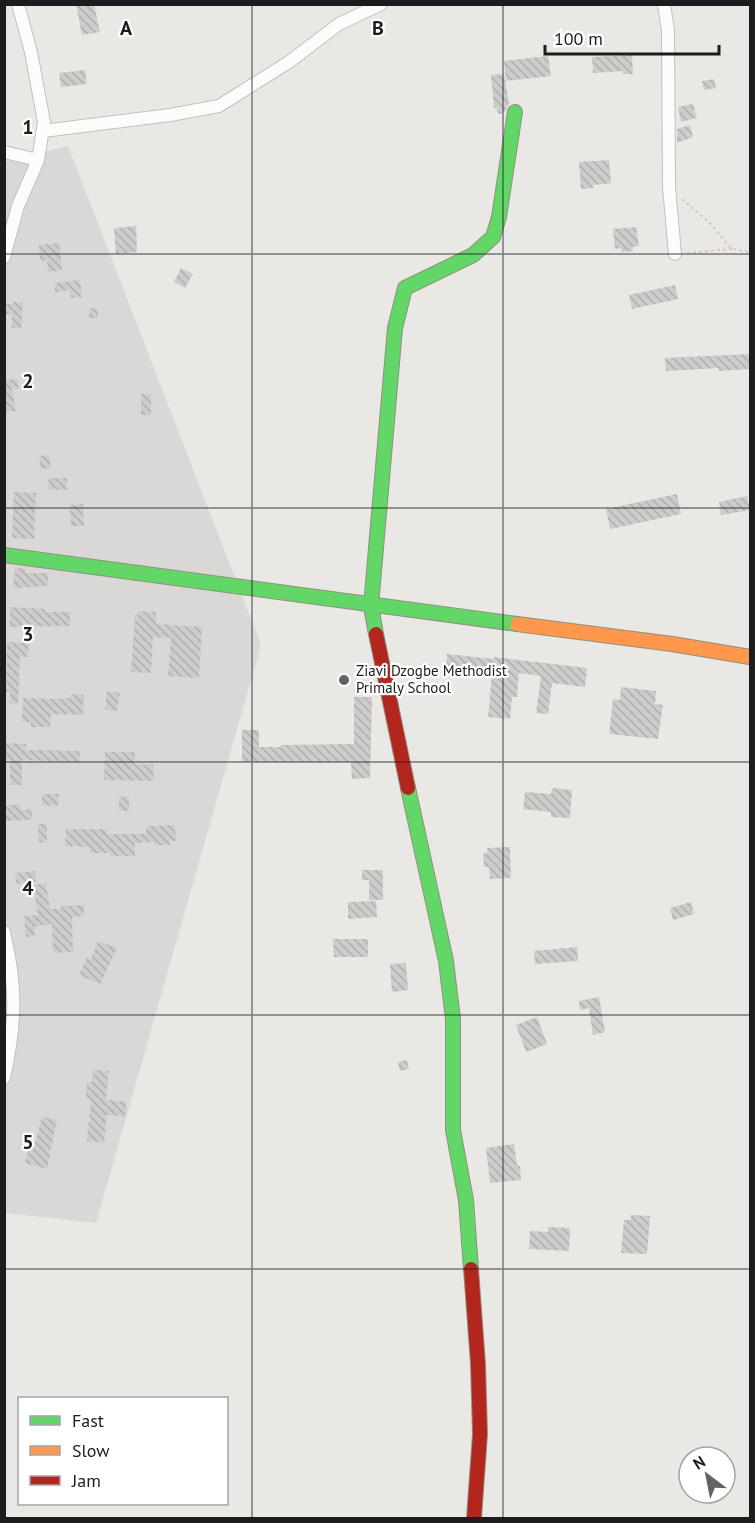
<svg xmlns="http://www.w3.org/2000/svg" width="755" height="1523" font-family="'PT Sans',sans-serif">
<defs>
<pattern id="building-back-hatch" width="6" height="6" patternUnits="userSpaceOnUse" patternTransform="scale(1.5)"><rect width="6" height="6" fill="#ceccca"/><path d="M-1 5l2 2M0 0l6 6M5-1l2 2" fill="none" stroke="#b0afad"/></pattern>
</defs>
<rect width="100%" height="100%" fill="#eae8e5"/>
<path fill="#d9d8d6" d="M68,146L261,645L96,1223L5,1213L4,162Z"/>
<path fill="url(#building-back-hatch)" d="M76,4H94L100,32L82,35Z
M632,55L633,74H623V71L593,73L592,57Z
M548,56L551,76L506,81L504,61Z
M85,70L87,84L61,87L59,73Z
M504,74L509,104L504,113L498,114L497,108H494L491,75Z
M714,79L716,88L704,90L702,81Z
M693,104L697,118L681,122L678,107Z
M690,125L693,137L677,143V129Z
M609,160L611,183L593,185V188L581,189L579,162Z
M136,226L137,252L116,254L114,228Z
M636,227L639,246L632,247L633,251L622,252L621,248L615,249L613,229Z
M59,243L62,270L48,272L47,260L40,261L39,245Z
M181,268L193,274L185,288L174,282Z
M80,280L82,297L71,298L70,290L55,292V283Z
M675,285L678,299L632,309L629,295Z
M13,302H23L21,328H12V314H4V304H13Z
M89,308L98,309V318H89Z
M750,354V369L719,371V368L666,371L665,358Z
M18,379V389H12L16,411L6,412V380Z
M141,394H151V415H141Z
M49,455L51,468L41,469L39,456Z
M49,478H67V490L48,489Z
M14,492L36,493L34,539L12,538Z
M677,494L681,514L610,529L606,509Z
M747,496L750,510L721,515L719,502Z
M83,504L84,526H71L70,505Z
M15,568L26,569L25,573H48V586L13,588Z
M10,607L45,609V612H70V626L9,627Z
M138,611L156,612V624L202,627L199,678L168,676L171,638L153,637L151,673L131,672L135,614L138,615Z
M7,642L29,643L28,657H20L18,704L9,703L10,692H6Z
M447,654L494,659V657L587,668L585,687L552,683L548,714L536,713L541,676L519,673L517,697H512L510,719L488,717L492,674L446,669Z
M621,687L656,691L655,704L663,705L658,739L609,734L613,699L620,700Z
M107,691L120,693L117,711L105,709Z
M71,694L84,695L83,715L51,714L50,727H31V722H22L23,698L58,699L71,698Z
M354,697H372L370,778L352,779L351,762H242V730H259V747H281L280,745L354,744Z
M6,743L26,744V750L80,751L79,762L22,760V785H10V760H5Z
M105,752H135V765L153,764L154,781L104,780Z
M552,788L572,790L570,818L551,817V812L523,809L525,792L551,794Z
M42,794H59L58,806L42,805Z
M129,796V811H119V797Z
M20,804L21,810L32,809V820L4,821V806Z
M38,824H47V842L39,843Z
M175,825L176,841H169L170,845H154V842L135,843V856H110V853H90V847L65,846L66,829H107V834H146V826Z
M510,847L511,878L490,879L489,867H484L483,854L487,853V848Z
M362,870H383V900H369V880H362Z
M35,871L36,882L16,884L15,873Z
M46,883L50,909H61V906L84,905V916L72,917L73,952L53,953L52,924L34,927L35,936L26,937L24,916L38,915L33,885Z
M376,901L377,917L348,919V902Z
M691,902L694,914L673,920L670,908Z
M333,939H368V957H334Z
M98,941L117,948L100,984L79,975L87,957L91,959Z
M577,947L578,961L535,964L534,951Z
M406,963L408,990L392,992L390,964Z
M599,997L605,1032L593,1035L589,1008L580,1010L579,1001Z
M537,1017L547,1044L526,1052L516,1025Z
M407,1060L409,1069L400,1071L398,1062Z
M93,1070L109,1071L106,1100L126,1102L125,1116L107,1115L104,1143L87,1141L91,1099H86L87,1082H92Z
M42,1117L57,1120L47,1169L25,1163L30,1143L35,1144Z
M514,1144L517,1166H520L521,1180L490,1183L486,1148Z
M631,1215L650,1216L647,1254L621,1253L624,1220H631Z
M548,1227L570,1228L569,1251L529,1249L530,1231L548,1232Z"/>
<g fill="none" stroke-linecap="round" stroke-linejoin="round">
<g stroke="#c1c0bf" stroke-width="14">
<path id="street" d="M664,4L668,31L669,187L675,254
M43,131L170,115L219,106L289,62L339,24L381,4
M4,152L38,160
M4,257L18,206L38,160L44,122L31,52L18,4
M4,932C7,948 11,963 12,979C16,1011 11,1046 4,1078"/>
</g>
<g stroke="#90917f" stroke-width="16">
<path id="fast" d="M4,555L517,624
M376,634L371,606L395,328L405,288L473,255L493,237L499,217L515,112
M408,788L446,961L453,1019V1130L466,1200L471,1269"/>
</g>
<g stroke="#90917f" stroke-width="16">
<path id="slow" d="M517,624L672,644L750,657"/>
</g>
<g stroke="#90917f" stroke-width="16">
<path id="jam" d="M376,634L408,788
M471,1269L478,1364L480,1434L474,1518"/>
</g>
<path stroke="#d4c8c6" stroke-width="2" stroke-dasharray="3 3" stroke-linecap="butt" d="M682,199L711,224L728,245L733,249L750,252
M687,253L732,249"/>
<use href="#street" stroke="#fcfcfb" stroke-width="12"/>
<use href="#fast" stroke="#63d668" stroke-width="14"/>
<use href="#slow" stroke="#ff974d" stroke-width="14"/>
<use href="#jam" stroke="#b3261e" stroke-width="14"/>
</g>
<path fill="none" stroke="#1c1c1c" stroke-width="1.5" stroke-opacity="0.55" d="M252,4V1518M503,4V1518M4,254H750M4,508H750M4,762H750M4,1015H750M4,1269H750"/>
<circle fill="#646362" stroke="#fff" stroke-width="2" cx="344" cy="680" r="6"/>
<g text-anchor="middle" stroke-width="4.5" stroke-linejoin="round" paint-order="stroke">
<g font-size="15" fill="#1c1c1c" stroke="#fff" text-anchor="start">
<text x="356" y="676">Ziavi Dzogbe Methodist<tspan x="356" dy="17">Primaly School</tspan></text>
</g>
</g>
<g font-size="20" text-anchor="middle" font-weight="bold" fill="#1c1c1c" stroke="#fff" stroke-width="4.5" stroke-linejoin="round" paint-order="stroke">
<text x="126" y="35">A</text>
<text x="378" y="35">B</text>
<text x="28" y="134">1</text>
<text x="28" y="388">2</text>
<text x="28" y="641">3</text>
<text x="28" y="895">4</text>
<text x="28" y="1149">5</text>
</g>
<rect width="755" height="1523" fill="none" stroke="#1c1c1c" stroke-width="12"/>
<rect x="18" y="1397" width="210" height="108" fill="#ffffff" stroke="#a4a4a4" stroke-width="1.5"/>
<rect x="30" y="1416" width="30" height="9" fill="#63d668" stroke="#a4a4a4" stroke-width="1.5"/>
<text x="72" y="1427" font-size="18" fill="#1c1c1c">Fast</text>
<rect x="30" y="1446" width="30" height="9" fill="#ff974d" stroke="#a4a4a4" stroke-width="1.5"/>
<text x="72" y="1457" font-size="18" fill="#1c1c1c">Slow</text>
<rect x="30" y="1476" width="30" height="9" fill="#b3261e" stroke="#a4a4a4" stroke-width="1.5"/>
<text x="72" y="1487" font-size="18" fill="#1c1c1c">Jam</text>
<g transform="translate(707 1475) rotate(328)"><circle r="28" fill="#ffffff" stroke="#a4a4a4" stroke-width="1.5"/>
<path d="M0-4.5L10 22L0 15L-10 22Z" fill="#646362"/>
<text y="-9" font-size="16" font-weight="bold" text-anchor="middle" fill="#1c1c1c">N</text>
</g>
<path d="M545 45v9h174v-9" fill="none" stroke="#1c1c1c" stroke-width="3"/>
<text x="554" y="45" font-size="18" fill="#1c1c1c" stroke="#ffffff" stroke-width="4.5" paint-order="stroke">100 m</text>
</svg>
